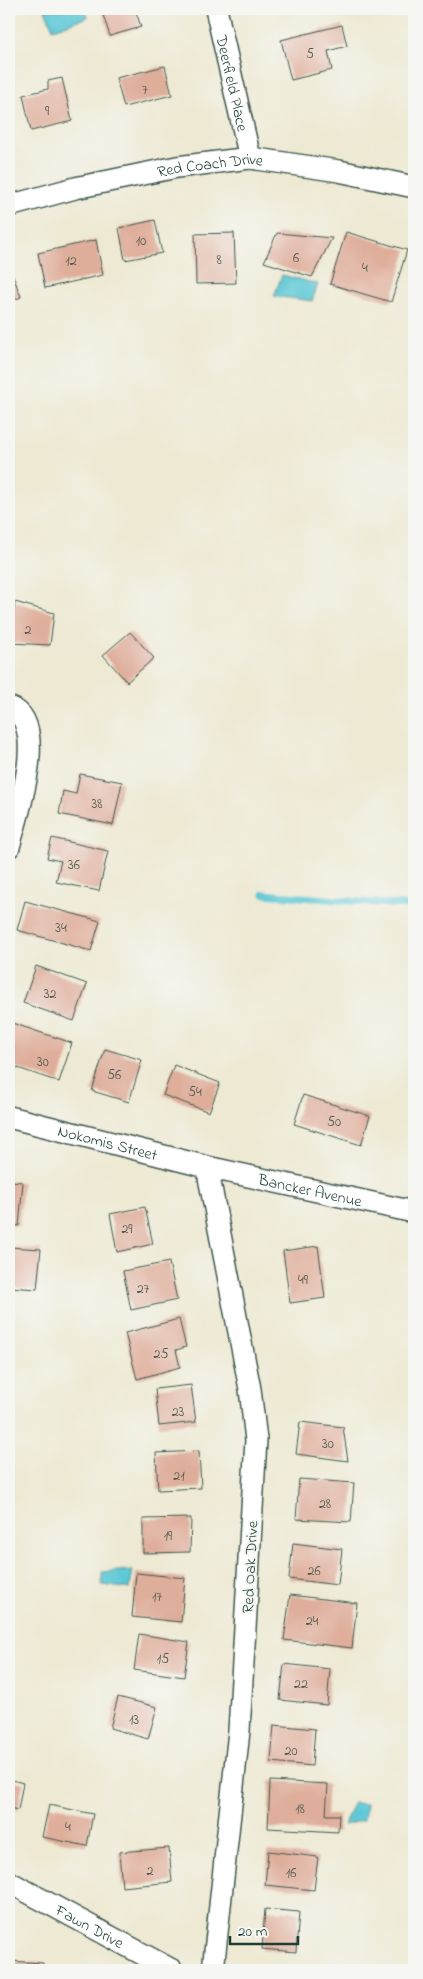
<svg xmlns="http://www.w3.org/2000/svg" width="423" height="1979" font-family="'Indie Flower',sans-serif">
<rect width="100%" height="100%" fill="#f6f6f2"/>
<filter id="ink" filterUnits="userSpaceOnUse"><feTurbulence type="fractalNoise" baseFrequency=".02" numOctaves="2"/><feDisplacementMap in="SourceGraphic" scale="10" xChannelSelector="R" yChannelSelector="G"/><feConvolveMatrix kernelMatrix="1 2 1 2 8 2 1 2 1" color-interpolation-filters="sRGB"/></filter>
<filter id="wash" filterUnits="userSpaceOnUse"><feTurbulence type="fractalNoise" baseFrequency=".0096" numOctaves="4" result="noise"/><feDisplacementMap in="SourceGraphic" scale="20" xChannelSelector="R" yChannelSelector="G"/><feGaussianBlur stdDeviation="1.12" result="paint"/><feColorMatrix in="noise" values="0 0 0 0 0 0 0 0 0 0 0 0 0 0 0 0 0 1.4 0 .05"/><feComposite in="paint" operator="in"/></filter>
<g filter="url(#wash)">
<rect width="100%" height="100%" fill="#ede9d3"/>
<path fill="#5cc7d5" stroke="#3e8284" d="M51,9H85L88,17L53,29L45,10Z
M282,275L318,284L312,301L274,296Z
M133,1570L130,1589L102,1585V1572Z
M353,1803L366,1804L364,1820L344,1825Z"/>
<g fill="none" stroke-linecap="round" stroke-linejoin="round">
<path stroke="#5cc7d5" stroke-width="7" d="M264,894L414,906"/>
</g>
<g id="blocks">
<path fill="#dfae9b" d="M101,9H135L141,27L110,36Z
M342,25L347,46L328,51L332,70L291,80L281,40Z
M165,66L172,95L124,107L116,78Z
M62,78L72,121L31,131L23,95L48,89V81Z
M155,220L162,253L125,260L119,228Z
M346,232L407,250L391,302L330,284Z
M234,233L236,283L196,284L195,234Z
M277,233L332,238L312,277L264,262Z
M96,240L103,275L45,288L38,253Z
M9,265L21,297L9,302Z
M15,602L54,613L50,645L10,643Z
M130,632L154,658L127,682L103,655Z
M80,774L122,782L113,825L59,814L63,791L76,794Z
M52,838L108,851L99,891L56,882L61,861L47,858Z
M25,901L100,921L91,951L17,930Z
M36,966L87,984L74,1021L23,1003Z
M12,1023L72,1043L59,1082L9,1065V1033Z
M105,1049L142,1060L129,1102L92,1091Z
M174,1065L220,1083L209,1112L163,1095Z
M303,1095L370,1116L361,1145L294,1124Z
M414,1134V1155L409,1154Z
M9,1181L23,1182L19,1226L9,1225Z
M145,1207L153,1244L117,1252L110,1214Z
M318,1246L325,1298L290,1303L283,1251Z
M9,1247L41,1249L37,1289L9,1287Z
M169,1262L177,1300L131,1310L123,1271Z
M179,1319L186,1347L176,1350L180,1367L137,1379L125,1333Z
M191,1385L196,1422L159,1426L155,1389Z
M300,1422L343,1427L348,1461L296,1454Z
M199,1451L201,1488L158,1490L156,1453Z
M299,1479L354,1483L351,1522L296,1519Z
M191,1518L190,1552L143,1553V1519Z
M293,1543L342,1549L338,1585L289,1579Z
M136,1573L185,1578L181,1622L132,1617Z
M290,1595L357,1603L352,1648L284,1640Z
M139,1634L189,1642L184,1677L134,1670Z
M284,1664L330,1669L327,1705L280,1700Z
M118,1697L157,1707L148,1739L110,1728Z
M274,1725L315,1729L312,1766L271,1762Z
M9,1779L23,1783L18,1810L9,1808Z
M270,1781L328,1784L326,1815H339L338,1832L268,1828Z
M49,1805L93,1814L87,1846L42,1837Z
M169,1848L172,1882L122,1887L119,1852Z
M268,1851L318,1857L314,1890L265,1885Z
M265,1909L299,1912L296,1952L262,1949Z
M9,1961L43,1963L42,1970H9Z"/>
</g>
</g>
<g filter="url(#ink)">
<use href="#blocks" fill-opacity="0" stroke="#3e574c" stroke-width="1"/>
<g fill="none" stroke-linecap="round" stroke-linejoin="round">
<g stroke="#3e574c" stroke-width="24">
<g id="street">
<path id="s1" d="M216,9L250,158"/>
<path id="s2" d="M9,206L75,188L177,167L250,158L339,171L414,187"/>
<path d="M9,707C51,722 16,818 9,847"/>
<path id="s3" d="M9,1117L207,1167L414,1212"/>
<path d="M207,1167L250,1389L256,1440L239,1731L213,1970"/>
<path id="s4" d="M9,1882L172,1970"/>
</g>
</g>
<use href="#street" stroke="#fff" stroke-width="21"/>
</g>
</g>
<g text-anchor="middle" stroke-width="4" stroke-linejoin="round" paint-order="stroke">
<g font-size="14" fill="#4f594e">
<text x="310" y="58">5</text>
<text x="145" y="94">7</text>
<text x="47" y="115">9</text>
<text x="141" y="245">10</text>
<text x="296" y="262">6</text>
<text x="219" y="264">8</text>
<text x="71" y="265">12</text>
<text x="365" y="272">4</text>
<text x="28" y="634">2</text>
<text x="97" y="808">38</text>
<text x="74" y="869">36</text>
<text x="61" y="932">34</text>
<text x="50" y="998">32</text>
<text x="43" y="1066">30</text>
<text x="114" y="1079">56</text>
<text x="195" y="1096">54</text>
<text x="334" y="1126">50</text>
<text x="127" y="1233">29</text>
<text x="303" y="1284">49</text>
<text x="143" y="1293">27</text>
<text x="161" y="1358">25</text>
<text x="178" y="1416">23</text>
<text x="328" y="1448">30</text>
<text x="179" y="1480">21</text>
<text x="325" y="1508">28</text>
<text x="168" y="1540">19</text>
<text x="314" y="1575">26</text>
<text x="157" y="1601">17</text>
<text x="312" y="1625">24</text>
<text x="163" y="1663">15</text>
<text x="301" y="1688">22</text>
<text x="134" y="1724">13</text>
<text x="291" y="1755">20</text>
<text x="300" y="1813">18</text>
<text x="68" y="1831">4</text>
<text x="150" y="1875">2</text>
<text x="291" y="1877">16</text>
</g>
<g font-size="16" fill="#1f3d34" stroke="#f6f6f2">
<text dy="6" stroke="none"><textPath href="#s1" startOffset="76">Deerfield Place</textPath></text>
<text dy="6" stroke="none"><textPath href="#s2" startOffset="206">Red Coach Drive</textPath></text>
<text dy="6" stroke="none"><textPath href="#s3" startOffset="102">Nokomis Street</textPath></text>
<text dy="6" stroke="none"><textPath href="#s3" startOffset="310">Bancker Avenue</textPath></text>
<text transform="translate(249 1567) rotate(-87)" y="6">Red Oak Drive</text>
<text dy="6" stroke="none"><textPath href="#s4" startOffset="92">Fawn Drive</textPath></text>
</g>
</g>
<rect width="423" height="1979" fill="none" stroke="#f6f6f2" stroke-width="30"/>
<path d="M230 1936v8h68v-8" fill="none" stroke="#1f3d34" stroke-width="2.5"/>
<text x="238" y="1936" font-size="15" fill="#1f3d34" stroke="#f6f6f2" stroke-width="4" paint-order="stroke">20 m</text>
</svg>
